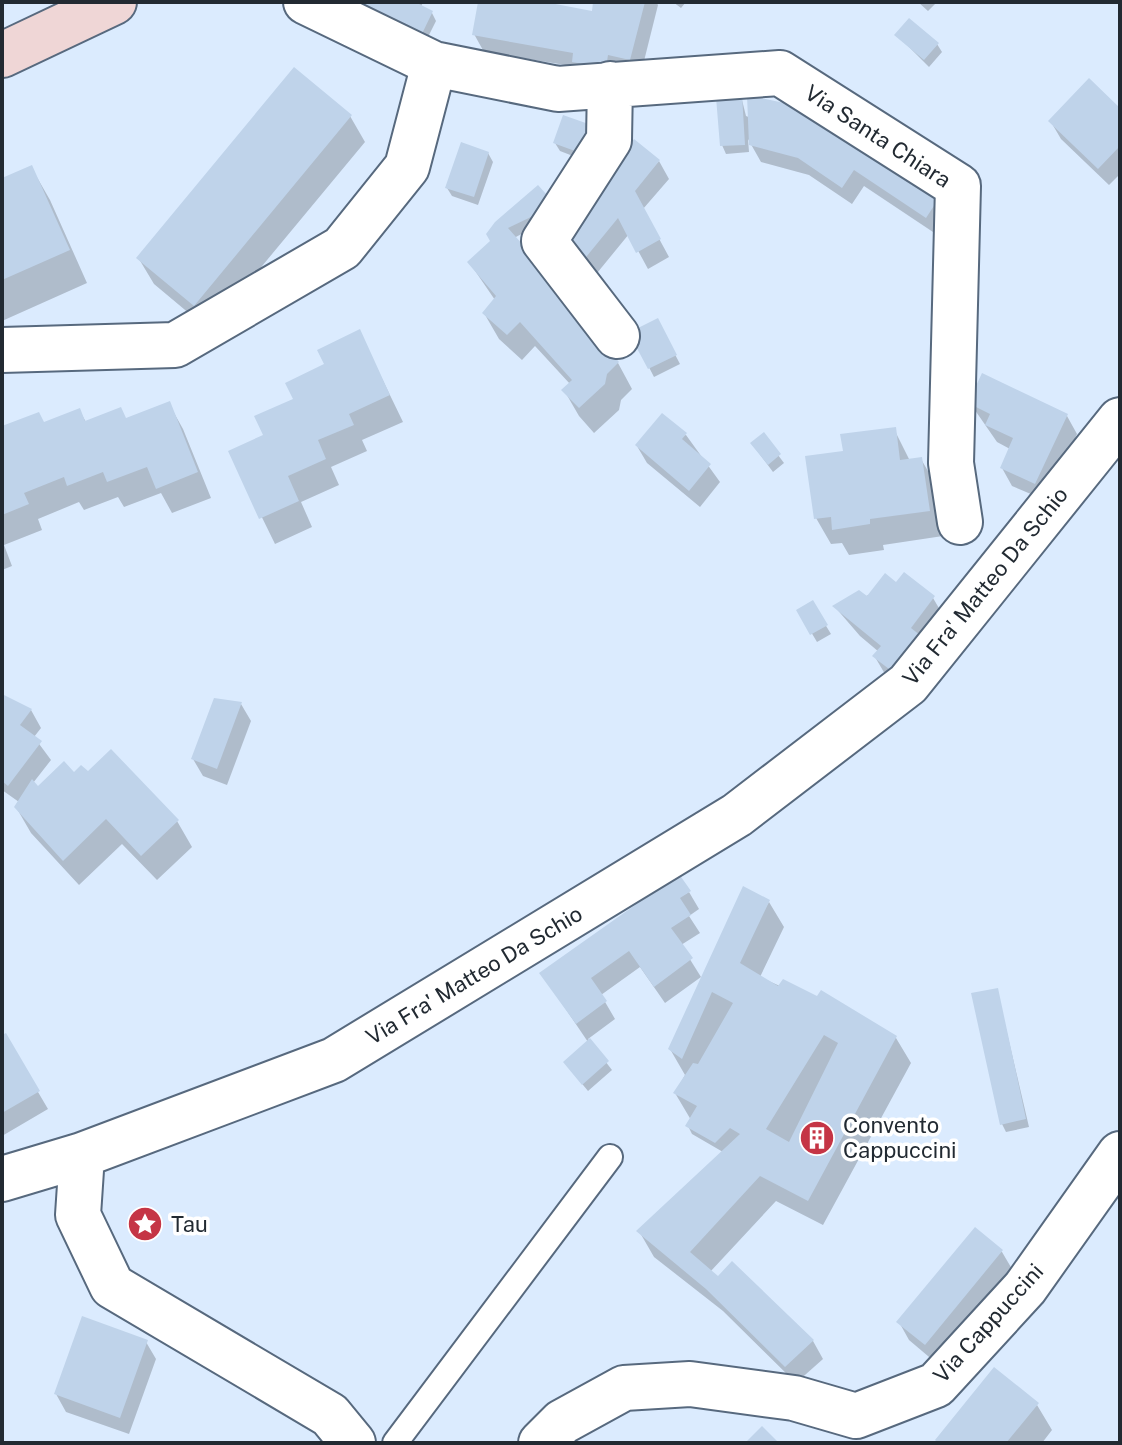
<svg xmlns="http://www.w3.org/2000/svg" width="1122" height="1445" font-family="'Public Sans',sans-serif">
<rect width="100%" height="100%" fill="#dbebfe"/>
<path fill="#0003" d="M325,2H423L421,7L432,13L436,21L422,49Z
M480,2H534L594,13L596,2H656L658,5L640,77L484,52L474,34Z
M673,2H686L681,8Z
M918,2H937L928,11Z
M897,35L937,44L942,52L929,67Z
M741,96L746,116L942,193L936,234L864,186L852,204L809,175L761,162L748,139L749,152L726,154L722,145Z
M1120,110V174L1109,185L1061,139L1051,122Z
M350,116L365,142L209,330L154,284L139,259Z
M564,118L591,163L560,151L555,143Z
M488,153L493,162L478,205L452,196L447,188Z
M659,161L669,179L643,209L669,257L648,269L629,234L593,278L570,259Z
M31,167L50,200L87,283L2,321V180Z
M538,188L559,214L514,238L618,363L632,389L621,400L619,410L594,433L579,416L564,390L570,384L535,346L522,360L499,339L484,313L495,300L469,262L493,243Z
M657,320L680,364L654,377L635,340Z
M359,331L403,422L362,440L367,451L331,467L339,485L301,502L312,527L275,544L230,452L266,436Z
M970,403L1067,416L1077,434L1045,500L1012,486L1002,468L1010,449L997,442Z
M169,404L183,429L211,498L172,513L161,493L124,507L118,497L84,510L79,502L38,519L42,530L4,545L12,566L2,570V428L44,424L79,410L86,422L126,420Z
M894,429L910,461L921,459L936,485L943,536L883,545L884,550L849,555L842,543L831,544L816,518L845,453Z
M686,435L720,482L700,507L647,463L637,446Z
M763,435L784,463L773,472L752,444Z
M897,585L933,598L943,615L912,696L885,674L875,657L879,652L860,636L835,607Z
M812,603L831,634L817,642L798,610Z
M2,696L31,710L41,728L34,737L51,760L33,783L38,789L74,775L177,821L192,847L157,880L122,844L79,885L31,833L16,807L19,802L2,790Z
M241,704L251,721L227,785L203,776L193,759Z
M689,892L699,909L689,916L700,933L681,945L701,977L665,1003L640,967L601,995L615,1019L588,1039L612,1070L588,1091L565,1063L588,1042L542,974Z
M769,902L784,927L760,977L896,1038L911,1063L823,1225L776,1201L710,1272L718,1279L732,1264L813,1341L823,1359L796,1383L723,1311L654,1257L639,1231L723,1152L692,1134L688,1126L691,1120L675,1093L685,1075L670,1049Z
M997,990L1029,1127L1006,1132L1002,1124Z
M5,1036L48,1109L2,1136V1038Z
M975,1230L1002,1252L1012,1269L935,1362L909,1340L899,1322Z
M146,1342L156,1359L129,1434L66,1412L56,1394Z
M1037,1405L1052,1430L1042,1443H939Z"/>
<path fill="#bfd3ea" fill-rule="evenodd" d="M339,2H415L433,11L418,42Z
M478,2H545L592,11L593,2H645L630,60L608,55L606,68L572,62L573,53L472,35Z
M909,18L939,43L924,60L894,35Z
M294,67L352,115L194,306L136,258Z
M1089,78L1120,108V146L1098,169L1048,121Z
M742,94L745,145L720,146L716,97Z
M747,95L822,111L943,192L926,218L854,170L842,188L798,158L749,145Z
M563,115L597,127L586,155L553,143Z
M634,139L660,160L635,191L661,239L636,253L618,218L582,262L557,241L593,189Z
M461,142L489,152L474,197L445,188Z
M32,165L70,250L2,280V178Z
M538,185L556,205L508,228L601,333L597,337L619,362L607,374L605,384L579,408L561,390L572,380L520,322L507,335L482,313L496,296L467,262L490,241L486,234L495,222Z
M658,318L677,355L648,369L632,339L641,334L638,328Z
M360,329L390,395L349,414L354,425L318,440L326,459L288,476L299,501L259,519L228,451L263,435L254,416L293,399L285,383L324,364L317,350Z
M982,373L1068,414L1035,484L1000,468L1013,438L985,425L990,414L968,403Z
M170,401L198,472L156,489L147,467L107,482L103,472L67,486L64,477L24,493L29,504L2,515V426L39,412L44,422L80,408L85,421L121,407L126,418Z
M662,413L687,433L682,439L711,464L689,491L635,445Z
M896,427L900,460L922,457L930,511L870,519V524L832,530L831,517L814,519L805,456L843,451L840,434Z
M764,432L781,454L768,465L750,443Z
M904,572L935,596L911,628L930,643L902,679L872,656L881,646L832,606L859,590L867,596L885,573L896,582Z
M813,600L828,625L810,635L796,610Z
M2,694L32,709L20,725L42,741L8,786L2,781Z
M214,698L242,702L217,769L191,759Z
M111,749L179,820L141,856L106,819L63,861L14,807L32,779L38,786L64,761L74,772L81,765L88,771Z
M679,874L691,891L680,898L691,915L671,928L693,958L654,987L629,951L591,978L607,1001L576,1024L539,973Z
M743,886L770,900L740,963L778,986L783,979L817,996L821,990L897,1036L808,1201L760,1176L690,1252L718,1276L732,1261L814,1340L785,1367L706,1289L636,1231L740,1134L730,1128L715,1143L685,1126L697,1106L673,1093L693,1063L698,1064L733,1003L712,992L682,1059L668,1049ZM824,1035L838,1043L789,1142L766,1129Z
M998,988L1026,1119L1000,1125L971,993Z
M6,1033L40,1091L2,1113V1035Z
M590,1038L609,1061L582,1085L563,1062Z
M975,1227L1003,1250L925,1345L896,1322Z
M82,1316L148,1340L120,1418L54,1394Z
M994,1367L1039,1403L1006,1443H938L935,1440Z
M762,1426L779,1443H745Z"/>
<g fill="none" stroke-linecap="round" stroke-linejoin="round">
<g stroke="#57697e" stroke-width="28">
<path id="lane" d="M395,1443L610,1157"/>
</g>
<g stroke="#57697e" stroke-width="48">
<path id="street" d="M306,2L434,64L558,89L780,73L958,186L951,463L960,522
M610,84L609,140L544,241L617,336
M2,350L175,345L342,248L407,167L434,64
M82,1155L78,1215L112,1286L330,1415L353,1443
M2,1179L82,1155L334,1060L737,815L908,684L1120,420
M541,1443L562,1422L624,1388L690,1384L794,1398L856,1416L936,1385L1025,1288L1120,1154"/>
</g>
<g stroke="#57697e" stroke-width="48">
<path id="secondary" d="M2,55L114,2"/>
</g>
<use href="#lane" stroke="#fff" stroke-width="24"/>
<use href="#street" stroke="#fff" stroke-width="44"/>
<use href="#secondary" stroke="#efd6d6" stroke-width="44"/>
</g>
<defs>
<g id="building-disc" transform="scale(1.8)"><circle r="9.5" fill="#c53545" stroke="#fff"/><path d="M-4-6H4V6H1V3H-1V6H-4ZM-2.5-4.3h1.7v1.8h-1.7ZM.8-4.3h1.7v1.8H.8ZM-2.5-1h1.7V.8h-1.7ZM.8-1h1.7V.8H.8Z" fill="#fff"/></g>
<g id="sight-disc" transform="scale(1.8)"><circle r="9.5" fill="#c53545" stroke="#fff"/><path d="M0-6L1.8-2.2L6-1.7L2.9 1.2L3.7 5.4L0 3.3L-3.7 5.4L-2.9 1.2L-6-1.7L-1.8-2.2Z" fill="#fff"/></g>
</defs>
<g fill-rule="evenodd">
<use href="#building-disc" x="817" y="1138"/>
<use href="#sight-disc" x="145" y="1224"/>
</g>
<g text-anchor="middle" stroke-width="7" stroke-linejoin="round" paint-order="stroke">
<g font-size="22" fill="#222a32" stroke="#fff">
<text transform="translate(878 136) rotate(33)" y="8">Via Santa Chiara</text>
<text transform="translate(985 586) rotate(-51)" y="8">Via Fra' Matteo Da Schio</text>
<text transform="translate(474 975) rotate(-31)" y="8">Via Fra' Matteo Da Schio</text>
<text transform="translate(988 1323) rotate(-48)" y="8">Via Cappuccini</text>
</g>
<g font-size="22" fill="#222a32" stroke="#fff" text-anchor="start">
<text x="843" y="1133">Convento<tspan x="843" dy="25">Cappuccini</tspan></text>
<text x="171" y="1232">Tau</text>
</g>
</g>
<rect width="1122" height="1445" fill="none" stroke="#222a32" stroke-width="8"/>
</svg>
